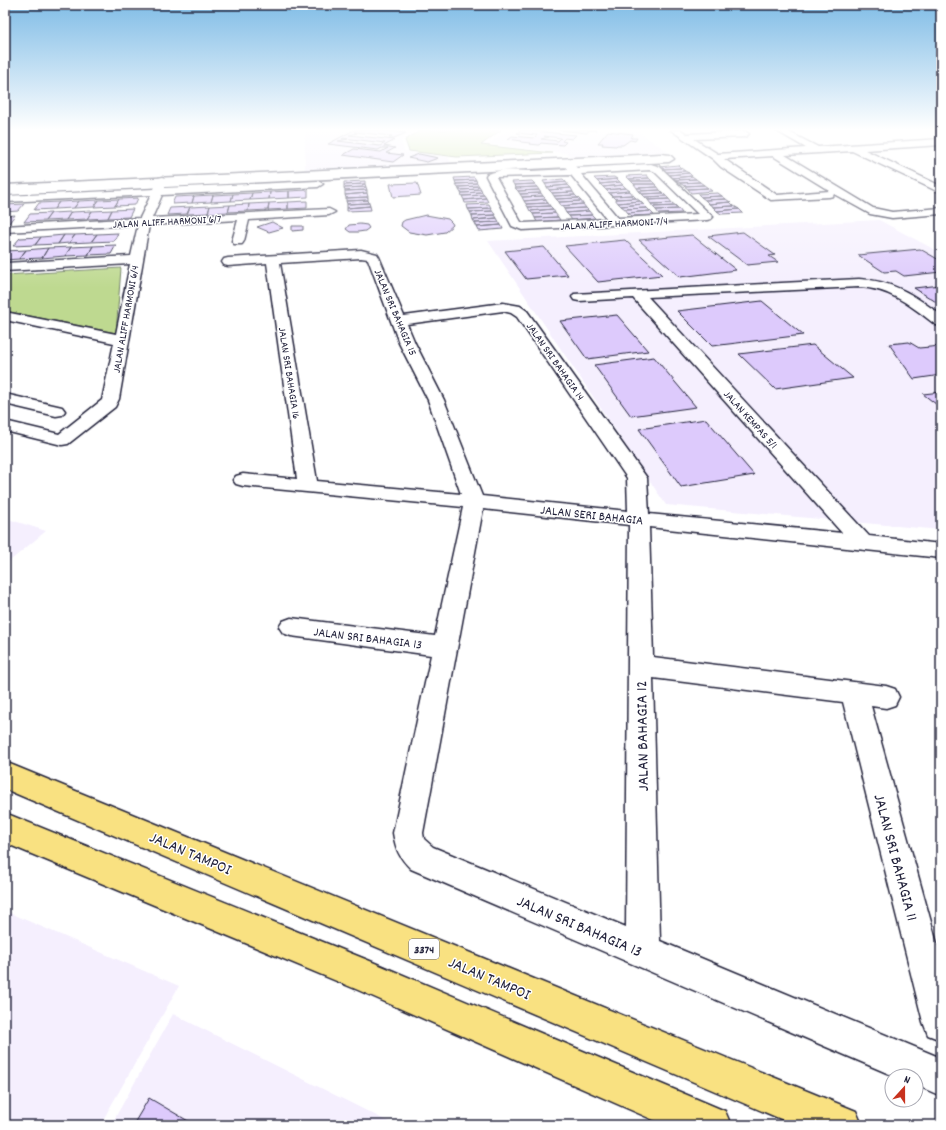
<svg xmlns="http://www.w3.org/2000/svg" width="946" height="1130" font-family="Dekko,sans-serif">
<rect width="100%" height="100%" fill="#fff"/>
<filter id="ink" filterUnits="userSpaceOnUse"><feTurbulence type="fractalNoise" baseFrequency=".025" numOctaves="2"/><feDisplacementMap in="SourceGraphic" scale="8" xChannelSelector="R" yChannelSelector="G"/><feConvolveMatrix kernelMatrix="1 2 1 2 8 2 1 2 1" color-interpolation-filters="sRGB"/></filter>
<g filter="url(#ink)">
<path fill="#f5effe" d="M305,130H416L401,140L404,151L448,157L452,165L305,172Z
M507,130H636L668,152L572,158L566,153L489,144Z
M879,220L941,253V530L666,505L488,241Z
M5,518L46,531L5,565Z
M5,911L179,986L100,1125H5Z
M173,1014L395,1125H111Z"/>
<path fill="#bed990" stroke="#707e66" d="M421,130H501L481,145L552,153L457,157L409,151L405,140Z
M121,268L116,333L5,311V275Z"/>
<path fill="#ddcafc" stroke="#22223b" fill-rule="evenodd" d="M354,130H377L406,133L394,138H389L392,136L355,132H354L357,133L349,135L395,140L384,146L395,148L386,153L403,155L393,162L343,155L354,149L381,152L388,148H382L378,150L328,144ZM343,138L385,143L380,146L338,141L348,139H342Z
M521,130H534L533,131L576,135L572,139L565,138L562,141L566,142L563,145L541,143L539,145L529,144L530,143L521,142L522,141L508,139L512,136L534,138L537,135L517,133ZM544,136L561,138L558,141L541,139L549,137Z
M559,130H596H589L587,133Z
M608,131L633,134L631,138H637L635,141L630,140L623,145H617L616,146L602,145L603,143H598Z
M419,154L438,158L427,162L408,158Z
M678,165L681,168L662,169L659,167Z
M681,168L685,171L666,172L662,169Z
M685,171L689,173L669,175L666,172Z
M689,173L692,176L673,178L669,175Z
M647,175L649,178L629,179L626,176Z
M692,176L696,179L676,180L673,178Z
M474,177L476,180L455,181L454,178Z
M614,177L617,179L597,181L594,178Z
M649,178L652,181H631L629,179Z
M563,179L566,182L545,184L543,181Z
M617,179L620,182L600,184L597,181Z
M696,179L700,182L680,183L676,180Z
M476,180L477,183L456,184L455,181Z
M365,181V184L344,185V182Z
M532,181L535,184L514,185L512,182Z
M631,181H652L655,184H634Z
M566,182L568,185L547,187L545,184Z
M620,182L623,185L603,187L600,184Z
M700,182L704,185L684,186L680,183Z
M417,183L421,195L393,197L390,184Z
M477,183L479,186L458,187L456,184Z
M365,184L366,187L344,188V185Z
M535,184L537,187L515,188L514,185Z
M634,184H655L658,187L637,188Z
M568,185L571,188L549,190L547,187Z
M623,185L626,188L606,190L603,187Z
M704,185L708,188L688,189L684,186Z
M479,186L481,189L459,190L458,187Z
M366,187L367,190L345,191L344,188Z
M537,187L539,190L518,191L515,188Z
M658,187L660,190L639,191L637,188Z
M571,188L573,192L552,193L549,190Z
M626,188L630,191L609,193L606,190Z
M708,188L712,191L691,193L688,189Z
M481,189L482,192L461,193L459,190Z
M308,190V197L289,198V191Z
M367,190V193L345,195V191Z
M539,190L541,193L520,194L518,191Z
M660,190L663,193L642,194L639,191Z
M289,191V198L269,199L270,192Z
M630,191L633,195L612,196L609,193Z
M270,192L269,199L250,200L252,193Z
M482,192L484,195L462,196L461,193Z
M573,192L575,195L554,196L552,193Z
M252,193L250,200L231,201L233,194Z
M367,193L368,197L346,198L345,195Z
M541,193L543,196L522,197L520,194Z
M663,193L666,196L645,197L642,194Z
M718,193L722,196L701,197L698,194Z
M233,194L231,201L211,202L213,195Z
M213,195L211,202L192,203L194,196Z
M484,195L486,198L464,200L462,196Z
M575,195L578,198L556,199L554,196Z
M633,195L636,198L615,199L612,196Z
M194,196L192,203L172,204L175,197Z
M543,196L546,199L524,201L522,197Z
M666,196L669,199L648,200L645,197Z
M722,196L726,199L705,200L701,197Z
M368,197V200L346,201V198Z
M138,198L135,205L115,206L119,199Z
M486,198L488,202L465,203L464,200Z
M578,198L581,201L559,202L556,199Z
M636,198L640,201L618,203L615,199Z
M119,199L115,206L94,207L99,200Z
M546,199L548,203L526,204L524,201Z
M669,199L672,203L651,204L648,200Z
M726,199L730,202L709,204L705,200Z
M99,200L94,207L74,208L79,201Z
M368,200L369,203L347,204L346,201Z
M79,201L74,208L54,209L59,202Z
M307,201V208L288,209V202Z
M581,201L583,204L561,206L559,202Z
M640,201L643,204L621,206L618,203Z
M59,202L54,209L34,210L39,203Z
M288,202V209L268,210L269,203Z
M730,202L734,206L713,207L709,204Z
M269,203L268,210L248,211L249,204Z
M369,203L370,206L347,208V204Z
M548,203L550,206L528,207L526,204Z
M672,203L676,206L653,207L651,204Z
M24,204L18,211L5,212V205Z
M249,204L248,211L228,212L230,205Z
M489,204L491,208L468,209L467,205Z
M583,204L586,208L564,209L561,206Z
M643,204L647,208L625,209L621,206Z
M230,205L228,212L208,213L210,206Z
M210,206L208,213L187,214L190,207Z
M370,206L371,210L347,211V208Z
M550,206L553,209L530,211L528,207Z
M676,206L679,209L656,210L653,207Z
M734,206L739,209L717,211L713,207Z
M190,207L187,214L167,215L170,208Z
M491,208L493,211L470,212L468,209Z
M586,208L589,211L566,213L564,209Z
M647,208L650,211L628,213L625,209Z
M133,209L129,217L108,218L112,210Z
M553,209L555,213L533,214L530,211Z
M679,209L682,213L659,214L656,210Z
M739,209L743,213L721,214L717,211Z
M112,210L108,218L87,219L92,211Z
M92,211L87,219L66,220L71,212Z
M493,211L495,215L472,216L470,212Z
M589,211L592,215L569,216L566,213Z
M650,211L654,215L632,216L628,213Z
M71,212L66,220L45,221L51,213Z
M51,213L45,221L24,222L30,214Z
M555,213L558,217L535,218L533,214Z
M15,215L9,223H5V216Z
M426,215L448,219L452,223L453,225L445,232L427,235L409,232L401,226L402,222L405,220Z
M495,215L497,218L473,220L472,216Z
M592,215L595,218L572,220L569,216Z
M558,217L560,220L537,222L535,218Z
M497,218L499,222L475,223L473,220Z
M272,222L283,228L269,232L257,227Z
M499,222L501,225L477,227L475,223Z
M360,224L367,225L369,228L365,231L358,232H350L346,229L349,225Z
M501,225L503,229L479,231L477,227Z
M292,226H303V230L292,231Z
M743,232L775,255L769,256L778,262L747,265L708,236Z
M118,233L114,241L91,242L97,234Z
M97,234L91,242L69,243L75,235Z
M64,235L58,244L35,245L41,237Z
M64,235H75L69,243L58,244Z
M692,235L736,270L680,277L639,240Z
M41,237L35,245L13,246L20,238Z
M625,240L662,275L598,282L565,246Z
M116,245L111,254L88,255L93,246Z
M93,246L88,255L65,256L71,247Z
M71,247L65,256L42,258L48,248Z
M544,247L568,275L526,279L505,251Z
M48,248L42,258L19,259L26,250Z
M920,249L941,261V272L904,276L896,271L884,272L858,255Z
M26,250L19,259L5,260V251Z
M941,285V305L914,288Z
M762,301L803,335L712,346L677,311Z
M617,315L648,351L587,359L560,321Z
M909,342L919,348L941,346V375L914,379L889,344Z
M813,345L853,378L775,389L739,354Z
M654,357L696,407L631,416L594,365Z
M941,392V408L923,394Z
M706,419L754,475L681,487L639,429Z
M149,1098L195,1125H133Z"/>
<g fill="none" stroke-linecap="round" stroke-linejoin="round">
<g stroke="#22223b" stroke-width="3">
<path id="street" d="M671,130H681L687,134L745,131L749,134L745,137L694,139L718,154L806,148L775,130H785L818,147L941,139V145L865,150L941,186V193L852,151L785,155L873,208L892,212L941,208V214L892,218L870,214L834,194L833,196L829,197L771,200L721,167L713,159ZM773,156L830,191L777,195L724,159Z
M568,161L571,162L577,168L651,164L660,167L713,217L711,219L707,220L522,230L512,226L486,176L487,174L502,170L532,171L567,169L563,164ZM650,170L654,171L698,214L618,218L581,174ZM571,175L607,219L524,223L521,222L496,177Z
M163,177L168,180L164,188L318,181L323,184L318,187L162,195L152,218L329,209L335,212L329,215L249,220L244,241L242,244H234L232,241L238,220L149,225L119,399L115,407L68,444L62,445L5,431V421L59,434L102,400L114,343L5,320V312L116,334L130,264L5,271V263L131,256L138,225L5,232V226L140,218L151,195L5,202V196L154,189L159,178Z
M361,250L377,254L379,257L404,316L503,303L520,306L527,311L647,478L649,514L842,533L633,298L579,301L574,300L572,297L574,294L859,279C894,281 914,295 941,315V326L936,325C911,306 892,289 859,287L648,297L869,536L941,544V558L649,527L653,657L886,686L895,689L899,697L895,705L886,708L871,706L941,958V1040L928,1035L923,1022L843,702L653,678L660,941L941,1058V1096L916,1085V1076H894L411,869C399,857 396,850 393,833L431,655L291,636L283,633L279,627L283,621L291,618L435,636L463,507L243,486L236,484L233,480L236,476L243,474L297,479L267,263L228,266L224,265L222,262L224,259L228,258ZM361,258L368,259L399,343L428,400L461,494L317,481L280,263ZM503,311L511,313L517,317L627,478L628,511L482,496L444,400L415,343L407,324ZM483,509L629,525L626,927L433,847L424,839L423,833Z
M5,394L62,407L65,411L62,415L56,416L5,404Z"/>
</g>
<g stroke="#22223b" stroke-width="3">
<path id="secondary" d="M661,154L670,155L674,159L669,162L5,195V185Z"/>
</g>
<g stroke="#22223b" stroke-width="3">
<path id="primary" d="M5,762L856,1111L862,1125H795L5,789Z
M5,813L370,961L725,1111L731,1125H665L358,990L5,843Z"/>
</g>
<use href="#street" fill="#fff" fill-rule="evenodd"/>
<use href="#secondary" fill="#fff" fill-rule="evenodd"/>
<use href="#primary" fill="#f9e181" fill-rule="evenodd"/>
</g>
</g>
<linearGradient id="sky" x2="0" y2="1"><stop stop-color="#7fbce6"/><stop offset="0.45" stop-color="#fff"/><stop offset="1" stop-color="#fff" stop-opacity="0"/></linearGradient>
<rect width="946" height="288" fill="url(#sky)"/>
<g text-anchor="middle" stroke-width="3" stroke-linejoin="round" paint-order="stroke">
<g font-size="11" fill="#22223b" stroke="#fff">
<text transform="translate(167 221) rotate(-3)" y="4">JALAN ALIFF HARMONI 6/7</text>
<text transform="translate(614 223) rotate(-3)" y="4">JALAN ALIFF HARMONI 7/4</text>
<text transform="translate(396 312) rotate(67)" y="4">JALAN SRI BAHAGIA 15</text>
<text transform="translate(125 319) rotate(-80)" y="4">JALAN ALIFF HARMONI 6/4</text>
<text transform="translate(556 361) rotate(55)" y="4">JALAN SRI BAHAGIA 14</text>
<text transform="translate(290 373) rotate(81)" y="4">JALAN SRI BAHAGIA 16</text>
<text transform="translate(751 419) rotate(48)" y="4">JALAN KEMPAS 5/1</text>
</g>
<rect fill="#fff" stroke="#646476" stroke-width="1" x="409" y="939" width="30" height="20" rx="3"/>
<g font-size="12" font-weight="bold" fill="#22223b">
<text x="424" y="953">3374</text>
</g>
<g font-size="13" fill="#22223b" stroke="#fff">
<text transform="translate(592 514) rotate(6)" y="5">JALAN SERI BAHAGIA</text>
<text transform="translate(368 637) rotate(7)" y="5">JALAN SRI BAHAGIA 13</text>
</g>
<g font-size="16" fill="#22223b" stroke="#fff">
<text transform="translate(641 736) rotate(-91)" y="6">JALAN BAHAGIA 12</text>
<text transform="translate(191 852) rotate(23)" y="6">JALAN TAMPOI</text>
<text transform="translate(897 857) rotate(75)" y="6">JALAN SRI BAHAGIA 11</text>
<text transform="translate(580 925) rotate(23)" y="6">JALAN SRI BAHAGIA 13</text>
<text transform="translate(490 977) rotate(23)" y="6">JALAN TAMPOI</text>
</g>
</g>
<rect width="946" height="1130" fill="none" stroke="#fff" stroke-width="20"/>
<rect x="10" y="10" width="926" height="1110" fill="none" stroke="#22223b" stroke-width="1.5" filter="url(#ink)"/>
<g transform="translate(904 1088) rotate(21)"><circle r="19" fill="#ffffff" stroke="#a7a7b1"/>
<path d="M0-3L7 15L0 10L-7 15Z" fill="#c8321e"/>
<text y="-6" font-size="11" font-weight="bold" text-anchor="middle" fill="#22223b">N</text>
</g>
</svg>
